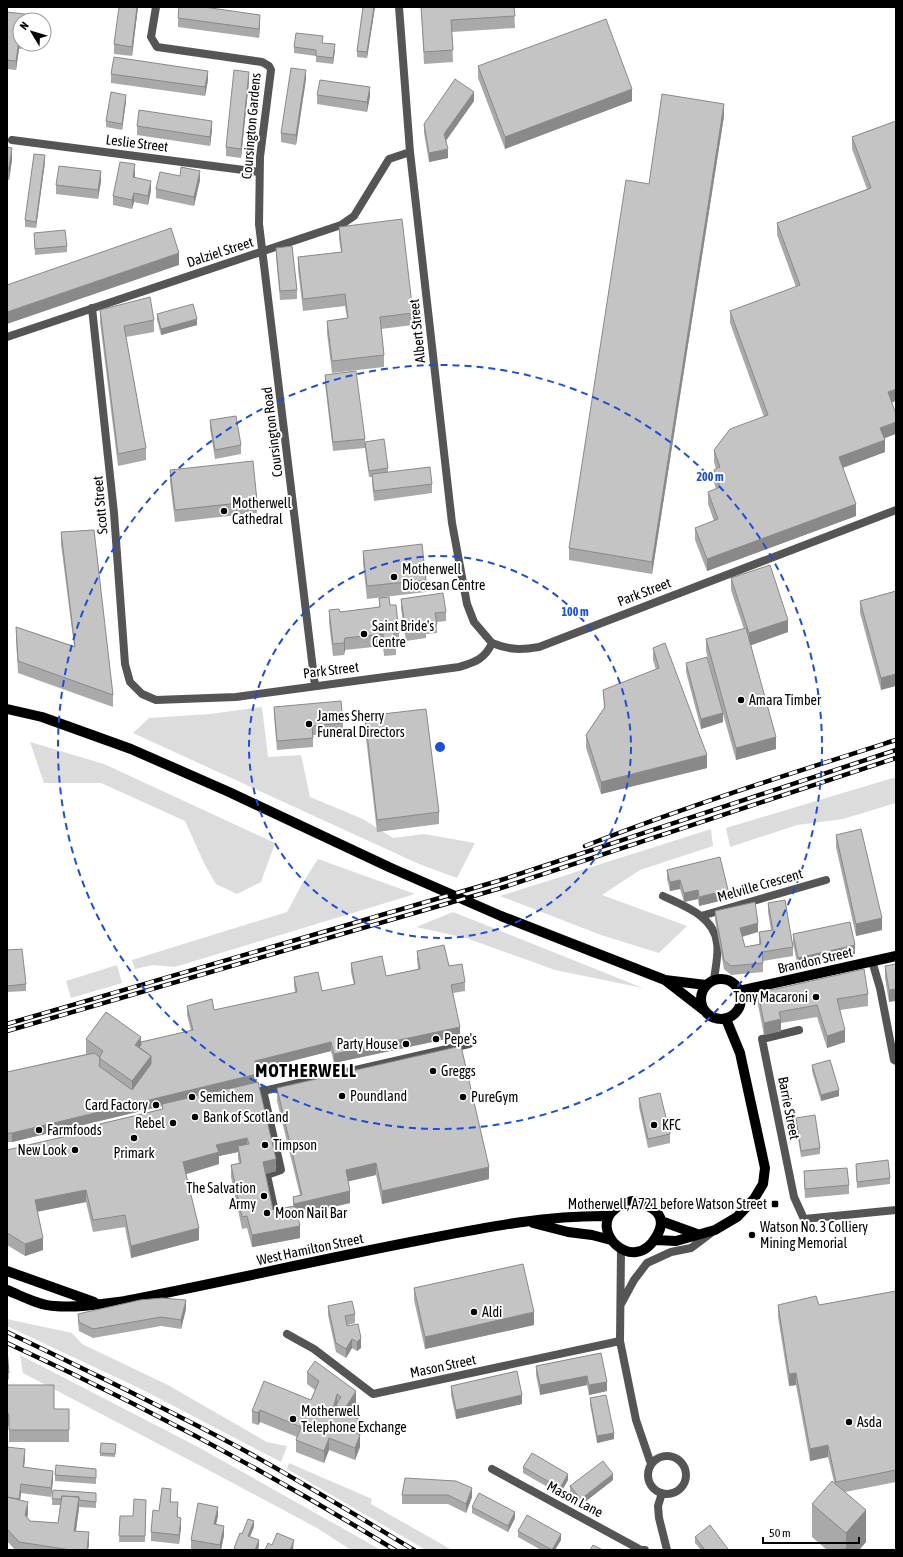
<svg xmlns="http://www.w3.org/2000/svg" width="903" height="1557" font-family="'Asap Condensed',sans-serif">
<rect width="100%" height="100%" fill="#fff"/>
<path fill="#dcdcdc" d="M262,707L268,757L301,755L310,797L363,819L393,838L424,834L475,843L457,878L419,864L133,733L149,718L210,714Z
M30,742L104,764L275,843L261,882L237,894L216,884L205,865L185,821L101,783H44Z
M896,777V803L843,819L797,825L730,847L726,828Z
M711,829L713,846L640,870L602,895L687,926L659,953L601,935L500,896Z
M318,859L415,894L175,967L153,965L135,969L132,960L287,912L302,884Z
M453,912L643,988L555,970L466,938L416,927Z
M117,965L122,983L71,998L66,981Z
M7,1319L72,1333L82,1344L168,1385L267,1442L287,1446L281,1462L141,1389L7,1326Z
M20,1355L200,1448L381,1550H351L317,1528L214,1473L23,1373Z
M289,1463L372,1499L371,1504L452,1550H426L287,1469Z"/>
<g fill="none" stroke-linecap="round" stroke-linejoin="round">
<path stroke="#555" stroke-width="8" d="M263,1090L281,1170L267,1175L276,1217L280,1216
M250,1094L469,1044"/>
<path stroke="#555" stroke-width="8" d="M156,7L151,37L157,47L262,62L269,66L271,70L260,157L259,224L315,686
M399,7L410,152L452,523L467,604L474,622L492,643
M12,140L259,172
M92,308L114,513L125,664L130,682L142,694L156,700L236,697L459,667C475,662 485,659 492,643C509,650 521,650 539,647L896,510
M7,337L341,225L354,216L389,159L410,152
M663,896C684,906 714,916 717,943C719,953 715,970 714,980
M701,916L826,880
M872,961L880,988L894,1060L896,1061
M799,1030L762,1039L794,1197L804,1219L896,1210
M621,1250L620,1341L636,1420L651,1464
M621,1304L634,1280L647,1263L671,1252L691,1248L711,1233
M287,1334L314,1349L373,1394L620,1341
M648 1475a19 19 0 1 1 38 0a19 19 0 1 1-38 0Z
M492,1469L641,1550H645
M662,1493L658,1506L659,1518L667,1550"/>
<path stroke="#000" stroke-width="10" d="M7,709L42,717L131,749L229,792L391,868L501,916L665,980L706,985
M701 999a20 20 0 1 1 40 0a20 20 0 1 1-40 0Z
M665,980L705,1011
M739,991L896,956
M632,1201C652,1205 670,1215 656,1237C633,1276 588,1230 615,1209C619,1205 626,1203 632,1201Z
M661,1221L697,1234
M533,1223L568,1232L592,1235L611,1240
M655,1240L676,1241L715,1230L737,1217L754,1199L763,1184L765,1168L740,1053L726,1019
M7,1271L94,1302
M7,1290C22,1296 38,1305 54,1306C76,1308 102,1304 125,1301C223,1282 322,1259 421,1240C483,1228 545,1215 609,1216"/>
<g stroke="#000" stroke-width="4.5">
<path id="rail" d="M585,846C687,806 792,773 896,740
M7,1024L498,881L896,750
M7,1031L501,888L896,758
M7,1332C88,1371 170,1410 249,1453C305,1484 359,1517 414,1550
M7,1343C140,1404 270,1473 395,1550"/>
</g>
<use href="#rail" stroke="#fff" stroke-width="3" stroke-dasharray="9" stroke-linecap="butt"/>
</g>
<path fill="#a9a9a9" d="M138,7L132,56L114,54V44Z
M363,7H375L367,58L357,57V51Z
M421,7H514L515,28L452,32L453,62L424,64Z
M7,12L25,20H20V44H22L21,49H19L16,70L7,69Z
M178,18L260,24L259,38L178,27Z
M294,47L335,50L333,64L316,62V56L294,53Z
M478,66L632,101L505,149L478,78Z
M111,74L208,80L205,96L111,83Z
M306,79L296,145L281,142V133Z
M249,81L241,158L226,156V147Z
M317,95L370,96L367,112L317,104Z
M126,101L122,130L106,127V121Z
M474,101L446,141L448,158L429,162L424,133V124Z
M724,116L652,574L569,560V548L649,184Z
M896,121L892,403L884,439L885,452L843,468L856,516L707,571L695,540V528L714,521L708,504V492L716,489L714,482V470L716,469L714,462V450L764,417L730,323V311L796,287L777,235V223L867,189L852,149V137Z
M137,126L212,130L210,146L137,135Z
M7,147L12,160L9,180H7Z
M45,162L36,228L25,227V220Z
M135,174V178L151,190L148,205L134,202L132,209L113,205V196Z
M200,180L194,206L156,198V189Z
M101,181L98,199L56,194V185Z
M339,227L413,313V325L381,329L384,355V367L332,373L327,333V321L347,318L345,306L303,311L298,269V257L341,252L339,239Z
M34,233L67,246V252L35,255Z
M276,248L297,290V299L280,300L276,257Z
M100,310L154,320V332L126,337L146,448V460L118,466L100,322Z
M157,314L197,325L161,335L157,320Z
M325,375L365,439V442L388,468V472L432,484V493L374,501L372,483V477H369L365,448L333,451L325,384Z
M210,420L241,445V454L215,459L210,429Z
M170,470L257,501V513L175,522L170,482Z
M61,532L113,695V707L18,673L16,639V627L74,646L61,544Z
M363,551L426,580V592L367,599L363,563Z
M731,578L788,632L751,645L776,749L736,760L723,714V722L701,729L686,672V663L718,697L706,651V639L744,629L731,590Z
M896,591L881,690L860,613V601Z
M379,598L390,605L399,633V645H396V655L384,656L383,646L345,650L344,655L333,656L329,623V610L340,612L379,607Z
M401,599L446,612V621L437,622V633L426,634V638L406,641L401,609Z
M653,648L707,768L601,794L586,748V735L604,708L603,690L656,670L653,660Z
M274,707L343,723V732L313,735V747L277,750L274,716Z
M365,716L439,812V824L377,832L365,729Z
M7,782L8,791V797H7Z
M836,835L882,930L856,936L836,847Z
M667,870L728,899L699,906L698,899L684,902L680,889L670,891L667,879Z
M768,903L793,947V956L763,961V972L731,975L724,969L715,920V911L758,932L742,937L745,947L759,944V932L771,930L768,912Z
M793,934L855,954L798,967L793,943Z
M7,950L26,984V991L7,992Z
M417,951L449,966L465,982V991L453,993L460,1036L334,1063L331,1051L257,1070V1082L276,1171L265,1174L273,1210L293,1206V1197L300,1195L277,1101V1088L489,1179L382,1204L376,1175L348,1181L350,1203L297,1215L300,1238L252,1247L247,1228L242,1229L231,1177V1165L239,1163L238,1159V1152L219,1156V1164L186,1174L199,1240L131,1258L125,1227L93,1232L86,1202L37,1212L43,1250L25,1256L7,1245V1150L100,1128V1124L162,1109V1106L12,1142H7V1072L86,1054V1039L141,1042L191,1031L187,1015V1006L214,1010L295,993L294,986V977L322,991L354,985L351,972V963L386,976L418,969L417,960Z
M896,964L889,1002L885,978V966Z
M758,993L868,994V1006L840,1010L845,1042L827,1048L817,1017L781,1023V1031L764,1035L758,1005Z
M812,1065L839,1096L821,1101L812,1071Z
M639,1098L670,1134V1143L648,1148L639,1107Z
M796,1118L820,1148V1154L801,1157L796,1125Z
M856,1164L890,1178V1184L857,1188Z
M804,1171L849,1185V1194L805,1198L804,1181Z
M414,1288L534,1325L425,1349L414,1300Z
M896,1291V1482L845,1492L866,1542L859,1550H827L812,1537V1504L834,1482L828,1457L810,1461L796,1385L789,1386L778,1317V1305H819Z
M328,1306L355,1314V1323L347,1325V1326L361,1348L357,1351L352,1348L346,1358L336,1352L328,1315Z
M186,1309L181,1329L161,1326L93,1338L79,1331L78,1323V1314Z
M7,1348L9,1379L7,1380Z
M601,1353L607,1391L589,1395L587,1385L540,1395L536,1375V1366Z
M307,1372L356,1403L348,1415L361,1432L360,1435V1447L355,1460L329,1450L324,1463L296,1452V1440L297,1437L260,1422L258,1425L252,1423V1411L311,1400L315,1390L307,1384Z
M7,1385L54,1409H69V1442H9V1426H7Z
M451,1386L522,1404L456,1419L451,1395Z
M590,1398L614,1439L597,1443L590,1404Z
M101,1443L116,1447L115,1457L100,1456Z
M7,1450L25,1458L24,1467L53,1480L51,1497L21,1493L20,1500L28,1514L27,1517L30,1521L58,1523L60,1505H52L53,1490L96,1493V1508L79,1507L76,1531L89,1544L88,1550H15L7,1541Z
M523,1467L568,1480L560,1494L523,1473Z
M55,1475H96V1484L55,1481Z
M405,1478L472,1497L466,1513L448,1504H402V1495Z
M613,1480L581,1505L570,1492V1486Z
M171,1498V1502L178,1511L177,1518L181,1527L179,1544L151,1541V1532L159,1511Z
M146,1500L145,1542H119L120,1516H133Z
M472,1507L515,1518L508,1532L472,1513Z
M218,1516L216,1524L224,1535L221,1550H196L191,1549V1540Z
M518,1531L561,1540L555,1550H541L518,1537Z
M695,1537L728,1550H701L695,1543Z"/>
<path fill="#898989" d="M137,7H138L132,56V47Z
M374,7H375L367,58V52Z
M260,15V24L259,38V29Z
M19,40V49L16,70V61Z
M335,44V50L333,64V58Z
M306,70V79L296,145V135Z
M208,71V80L205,96V87Z
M249,72V81L241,158V149Z
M370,87V96L367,112V102Z
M632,89V101L505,149V137Z
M474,92V101L444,143V134Z
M126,95V101L122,130V124Z
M724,104V116L652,574V562Z
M212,121V130L210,146V137Z
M12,148V160L9,180V168Z
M448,149V158L429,162V153Z
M45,155V162L36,228V222Z
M135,164V174L133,187V177Z
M101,171V181L98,199V190Z
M200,171V180L194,206V197Z
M151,181V190L148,205V196Z
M134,193V202L132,209V200Z
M179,253V265L7,324V312Z
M197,319V325L161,335V329Z
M896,389V401L888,404V392Z
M896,422V434L880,440V428Z
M885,440V452L839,469V457Z
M856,504V516L707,571V559Z
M788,620V632L749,646V633Z
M345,638V650L344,655V643Z
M896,674V686L881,690V678Z
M723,713V722L701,729V719Z
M776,737V749L736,760V748Z
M707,755V768L601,794V782Z
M680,880V889L670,891V882Z
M698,890V899L684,902V893Z
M728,890V899L699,906V897Z
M882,918V930L856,936V924Z
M758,923V932L740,937V928Z
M855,945V954L798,967V958Z
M896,989V1001L889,1002V990Z
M781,1019V1031L764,1035V1023Z
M460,1027V1036L334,1063V1054Z
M845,1030V1042L827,1048V1036Z
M141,1037V1054L135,1045Z
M331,1042V1051L255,1070V1061Z
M151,1056V1073L132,1099V1081Z
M257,1074V1083L162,1104V1106L12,1142V1133Z
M839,1090V1096L821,1101V1095Z
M247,1138V1150L238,1146V1152L219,1156V1164L183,1175V1162L216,1145Z
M276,1159V1171L263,1174V1162Z
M376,1163V1175L346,1182V1170Z
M489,1167V1179L382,1204V1191Z
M86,1190V1202L35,1212V1200Z
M350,1191V1203L294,1216V1204Z
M300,1226V1238L252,1247V1235Z
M199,1228V1240L131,1258V1246Z
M43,1238V1250L25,1256V1244Z
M186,1300V1309L181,1329V1320Z
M534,1312V1325L425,1349V1337Z
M361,1338V1348L357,1351V1342Z
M352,1339V1348L346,1358V1349Z
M796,1373V1385L789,1386V1374Z
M587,1376V1385L540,1395V1385Z
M607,1382V1391L589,1395V1385Z
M356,1391V1403L344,1422V1410Z
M337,1394V1406L336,1405V1410L333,1409Z
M522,1395V1404L456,1419V1410Z
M260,1410V1422L258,1425V1413Z
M361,1420V1432L356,1445V1433Z
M614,1433V1439L597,1443V1436Z
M360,1435V1447L355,1460V1448Z
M329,1438V1450L324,1463V1451Z
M828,1445V1457L810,1461V1449Z
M25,1449V1458L23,1476V1467Z
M53,1471V1480L51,1497V1488Z
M568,1474V1480L560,1494V1488Z
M613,1474V1480L581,1505V1499Z
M21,1484V1493L19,1508V1499Z
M472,1488V1497L466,1513V1504Z
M79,1497V1509L74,1543V1531Z
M28,1502V1514L25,1527V1515Z
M178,1502V1511L177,1527V1517Z
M218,1507V1516L214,1533V1524Z
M866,1510V1542L859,1550H846V1533Z
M515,1512V1518L508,1532V1526Z
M181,1518V1527L179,1544V1535Z
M254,1521V1527L248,1542V1536Z
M224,1526V1535L221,1550H220V1545Z
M89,1532V1544L88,1550H87Z
M561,1534V1540L555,1550H552Z
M259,1540V1546L258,1550H255Z
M294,1540L293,1550H290Z"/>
<path fill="#c4c4c4" stroke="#898989" d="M119,7H137L132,47L114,44Z
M179,7H204L260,15L259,29L178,18Z
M363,7H374L367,52L357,51Z
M421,7H514L515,16L451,20L453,50L424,52Z
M7,12L25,14L24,20H20V40H19L16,61L7,60Z
M606,19L632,89L505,137L478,66Z
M296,33L323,36L322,43L335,44L333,58L316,56V50L294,47Z
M114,57L208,71L205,87L111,74Z
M291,68L306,70L296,135L281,133Z
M234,70L249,72L241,149L226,147Z
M455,79L474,92L444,134L448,149L429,153L424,124Z
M320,80L370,87L367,102L317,95Z
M111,92L126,95L122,124L106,121Z
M662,94L724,104L652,562L569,548L626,180L649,184Z
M139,110L212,121L210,137L137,126Z
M896,121V389L888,392L896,414V422L880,428L885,440L839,457L856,504L707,559L695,528L718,519L708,492L720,487L714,470L720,467L714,450L730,429L768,415L730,311L800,285L777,223L871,188L852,137Z
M7,147L12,148L9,168H7Z
M34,154L45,155L36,222L25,220Z
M120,162L135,164L133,177L151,181L148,196L134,193L132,200L113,196Z
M59,166L101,171L98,190L56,185Z
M181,167L200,171L194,197L156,189L160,172L180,176Z
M402,219L413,313L380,317L384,355L332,361L327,321L348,318L345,294L303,299L298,257L342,252L339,227Z
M171,228L179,253L7,312V285Z
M65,230L67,246L35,249L34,233Z
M292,246L297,290L280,291L276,248Z
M150,297L154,320L124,326L146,448L118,454L100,310Z
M193,304L197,319L161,329L157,314Z
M356,371L365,439L333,442L325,375Z
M236,416L241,445L215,450L210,420Z
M384,439L388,468L369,471L365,442Z
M253,461L257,501L175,510L170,470Z
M430,467L432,484L374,491L372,474Z
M94,530L113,695L18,661L16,627L75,647L61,532Z
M422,544L426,580L367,586L363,551Z
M770,565L788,620L749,633L731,578Z
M896,591V674L881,678L860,601Z
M443,593L446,612L435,613L437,624L425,625L426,629L406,632L401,599Z
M389,597L390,605H396L399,633H394L396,642L384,644L383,634L345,638L344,643L333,644L329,610L339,609L340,612L380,607L379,598Z
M746,628L776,737L736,748L706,639Z
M665,643L707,755L601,782L586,735L605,707L603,690L659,668L653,648Z
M707,657L723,713L701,719L686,663Z
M341,701L343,723L312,726L313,738L277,741L274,707Z
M426,709L439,812L377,820L365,716Z
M861,829L882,918L856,924L836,835Z
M720,857L728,890L699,897L698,890L684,893L680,880L670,882L667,870Z
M785,900L793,947L762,952L763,963L731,966L724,960L715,911L755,902L758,923L740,928L745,947L761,944L759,932L773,930L768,903Z
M850,922L855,945L798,958L793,934Z
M444,945L449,966L462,964L465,982L451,985L460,1027L334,1054L331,1042L255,1061L257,1074L12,1133H7V1072L94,1053L100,1057L99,1066L132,1090L151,1064V1056L139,1047L141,1045V1042L193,1030L187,1006L212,999L214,1010L297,992L294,977L318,972L322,991L355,984L351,963L382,956L386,976L420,969L417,951Z
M22,949L26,984L7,986V950Z
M896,964V989L889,990L885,966Z
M864,969L868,994L837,999L845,1030L827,1036L817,1005L779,1012L781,1019L764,1023L758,993Z
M106,1012L141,1037L135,1045L151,1056L132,1081L99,1058L103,1051L86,1039Z
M461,1046L489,1167L382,1191L376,1163L346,1170L350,1191L294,1204L293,1197L302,1195L277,1088Z
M830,1060L839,1090L821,1095L812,1065Z
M258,1082L276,1159L263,1162L273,1210L295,1206L300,1226L252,1235L247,1216L242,1217L231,1165L241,1163L238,1146L249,1144L247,1138L216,1145L219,1152L183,1162L199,1228L131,1246L125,1215L93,1220L86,1190L35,1200L43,1238L25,1244L7,1233V1150L101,1128L100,1124L163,1109L162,1104Z
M660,1093L670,1134L648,1139L639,1098Z
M815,1115L820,1148L801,1151L796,1118Z
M888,1160L890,1178L857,1182L856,1164Z
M847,1168L849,1185L805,1189L804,1171Z
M523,1264L534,1312L425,1337L414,1288Z
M896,1291V1470L836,1482L828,1445L810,1449L796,1373L789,1374L778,1305L816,1296L819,1305Z
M162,1298L186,1300L181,1320L161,1317L93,1329L79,1322L78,1314L140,1300Z
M352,1301L355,1314L345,1316L347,1326L358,1324L361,1338L357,1342L352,1339L346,1349L336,1343L328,1306Z
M7,1348L9,1373L7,1374Z
M601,1353L607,1382L589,1385L587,1376L540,1385L536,1366Z
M315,1361L356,1391L344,1410L336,1405L341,1397L337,1394L333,1409L361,1420L356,1433L360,1435L355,1448L329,1438L324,1451L296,1440L301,1427L260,1410L258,1413L252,1411L264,1381L311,1400L319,1381L307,1372Z
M517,1371L522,1395L456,1410L451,1386Z
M7,1385H54V1409H69V1430H9V1414H7Z
M606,1395L614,1433L597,1436L590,1398Z
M101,1443L116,1444L115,1454L100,1453Z
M7,1447L25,1449L23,1467L53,1471L51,1488L21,1484L19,1499L7,1497Z
M532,1453L568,1474L560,1488L523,1467Z
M603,1461L613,1474L581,1499L570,1486Z
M56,1465L96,1469V1478L55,1475Z
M405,1478L456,1481L472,1488L466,1504L448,1495H402Z
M832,1481L866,1510L846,1533L812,1504Z
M162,1488L171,1489L170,1502H178L177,1517L181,1518L179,1535L151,1532L153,1510L159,1511Z
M53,1490L96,1493V1502L79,1500V1497L62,1496L61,1499H52Z
M479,1493L515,1512L508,1526L472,1507Z
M62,1496L79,1497L74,1531L89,1532L87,1550H71L19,1542L7,1529V1497L28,1502L25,1515L30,1521L58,1523Z
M134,1499L146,1500L145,1536H119L120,1516H133Z
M198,1503L218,1507L214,1524L224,1526L220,1545L191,1540Z
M527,1515L561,1534L552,1550L518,1531Z
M248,1519L254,1521L248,1536L259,1540L255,1550H238L234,1548L240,1533L242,1534Z
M710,1525L728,1549L727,1550H705L695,1537Z
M277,1533L294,1540L290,1550H265L268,1543L272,1545Z
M593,1545L603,1550H590Z"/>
<g fill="none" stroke="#1d4ed8" stroke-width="2" stroke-dasharray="7 5">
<circle cx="440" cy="747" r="191"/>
<circle cx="440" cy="747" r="382"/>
</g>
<g fill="#000" stroke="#fff" stroke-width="1.5">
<circle cx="224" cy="511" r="4"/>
<circle cx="394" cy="577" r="4"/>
<circle cx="364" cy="634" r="4"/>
<circle cx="741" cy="700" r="4"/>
<circle cx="309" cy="724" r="4"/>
<circle cx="816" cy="997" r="4"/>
<circle cx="436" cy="1039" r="4"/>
<circle cx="406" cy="1044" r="4"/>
<circle cx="433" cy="1071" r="4"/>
<circle cx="342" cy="1096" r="4"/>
<circle cx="192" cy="1097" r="4"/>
<circle cx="463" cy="1097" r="4"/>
<circle cx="156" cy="1105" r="4"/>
<circle cx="195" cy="1117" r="4"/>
<circle cx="173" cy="1123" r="4"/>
<circle cx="654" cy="1125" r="4"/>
<circle cx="39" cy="1130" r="4"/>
<circle cx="134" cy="1138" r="4"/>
<circle cx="265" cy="1145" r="4"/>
<circle cx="75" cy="1150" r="4"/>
<circle cx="264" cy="1196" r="4"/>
<rect x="771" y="1200" width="8" height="8" rx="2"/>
<circle cx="267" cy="1213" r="4"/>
<circle cx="752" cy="1235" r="4"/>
<circle cx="474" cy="1312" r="4"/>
<circle cx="293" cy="1419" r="4"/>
<circle cx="849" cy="1422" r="4"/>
</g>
<g text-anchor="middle" stroke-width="4" stroke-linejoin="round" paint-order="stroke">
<g font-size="14" fill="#000" stroke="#fff">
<text transform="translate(251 126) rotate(-85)" y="5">Coursington Gardens</text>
<text transform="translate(137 143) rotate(7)" y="5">Leslie Street</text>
<text transform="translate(220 252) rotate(-18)" y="5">Dalziel Street</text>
<text transform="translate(417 331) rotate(-96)" y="5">Albert Street</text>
<text transform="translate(272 432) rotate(-97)" y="5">Coursington Road</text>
<text transform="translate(100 505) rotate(-95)" y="5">Scott Street</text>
<text transform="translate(644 592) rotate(-21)" y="5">Park Street</text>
<text transform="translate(331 670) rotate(-7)" y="5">Park Street</text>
<text transform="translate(760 885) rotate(-16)" y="5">Melville Crescent</text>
<text transform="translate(815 960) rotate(-13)" y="5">Brandon Street</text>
<text transform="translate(789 1108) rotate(79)" y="5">Barrie Street</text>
<text transform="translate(310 1249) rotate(-12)" y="5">West Hamilton Street</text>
<text transform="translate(443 1366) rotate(-12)" y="5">Mason Street</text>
<text transform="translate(575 1499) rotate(28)" y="5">Mason Lane</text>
</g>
<g font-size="14" fill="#000" stroke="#fff" text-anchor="start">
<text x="232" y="508">Motherwell<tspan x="232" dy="16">Cathedral</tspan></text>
<text x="402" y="574">Motherwell<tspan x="402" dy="16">Diocesan Centre</tspan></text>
<text x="372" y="631">Saint Bride's<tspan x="372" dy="16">Centre</tspan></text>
<text x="749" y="705">Amara Timber</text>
<text x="317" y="721">James Sherry<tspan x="317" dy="16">Funeral Directors</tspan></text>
<text x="808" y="1002" text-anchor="end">Tony Macaroni</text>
<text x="444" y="1044">Pepe's</text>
<text x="398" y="1049" text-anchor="end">Party House</text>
<text x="441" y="1076">Greggs</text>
<text x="350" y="1101">Poundland</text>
<text x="200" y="1102">Semichem</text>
<text x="471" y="1102">PureGym</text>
<text x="148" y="1110" text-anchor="end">Card Factory</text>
<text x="203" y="1122">Bank of Scotland</text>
<text x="165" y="1128" text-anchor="end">Rebel</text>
<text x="662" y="1130">KFC</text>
<text x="47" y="1135">Farmfoods</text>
<text x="273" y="1150">Timpson</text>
<text x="67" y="1155" text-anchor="end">New Look</text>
<text x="134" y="1158" text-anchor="middle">Primark</text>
<text x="256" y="1193" text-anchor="end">The Salvation<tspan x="256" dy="16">Army</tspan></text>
<text x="767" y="1209" text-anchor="end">Motherwell, A721 before Watson Street</text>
<text x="275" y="1218">Moon Nail Bar</text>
<text x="760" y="1232">Watson No. 3 Colliery<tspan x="760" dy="16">Mining Memorial</tspan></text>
<text x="482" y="1317">Aldi</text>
<text x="301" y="1416">Motherwell<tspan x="301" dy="16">Telephone Exchange</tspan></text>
<text x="857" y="1427">Asda</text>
</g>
<g font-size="18" font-weight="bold" letter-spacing="1" fill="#000" stroke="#fff">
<text x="306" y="1077">MOTHERWELL</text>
</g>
</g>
<circle cx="440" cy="747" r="6" fill="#1d4ed8" stroke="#fff" stroke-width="2"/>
<g font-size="12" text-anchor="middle" font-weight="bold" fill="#1d4ed8" stroke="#fff" stroke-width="4" stroke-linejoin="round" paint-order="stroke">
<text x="710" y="481">200 m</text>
<text x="575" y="616">100 m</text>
</g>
<rect width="903" height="1557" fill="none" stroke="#000000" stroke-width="16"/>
<g transform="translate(32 32) rotate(308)"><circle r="19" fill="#ffffff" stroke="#999999"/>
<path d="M0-3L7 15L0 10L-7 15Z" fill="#000000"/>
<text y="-6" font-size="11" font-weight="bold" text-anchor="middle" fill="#000000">N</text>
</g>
<path d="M763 1537v6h96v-6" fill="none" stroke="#000000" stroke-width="2"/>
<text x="769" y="1537" font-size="12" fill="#000000" stroke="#ffffff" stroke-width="3" paint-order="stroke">50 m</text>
</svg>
